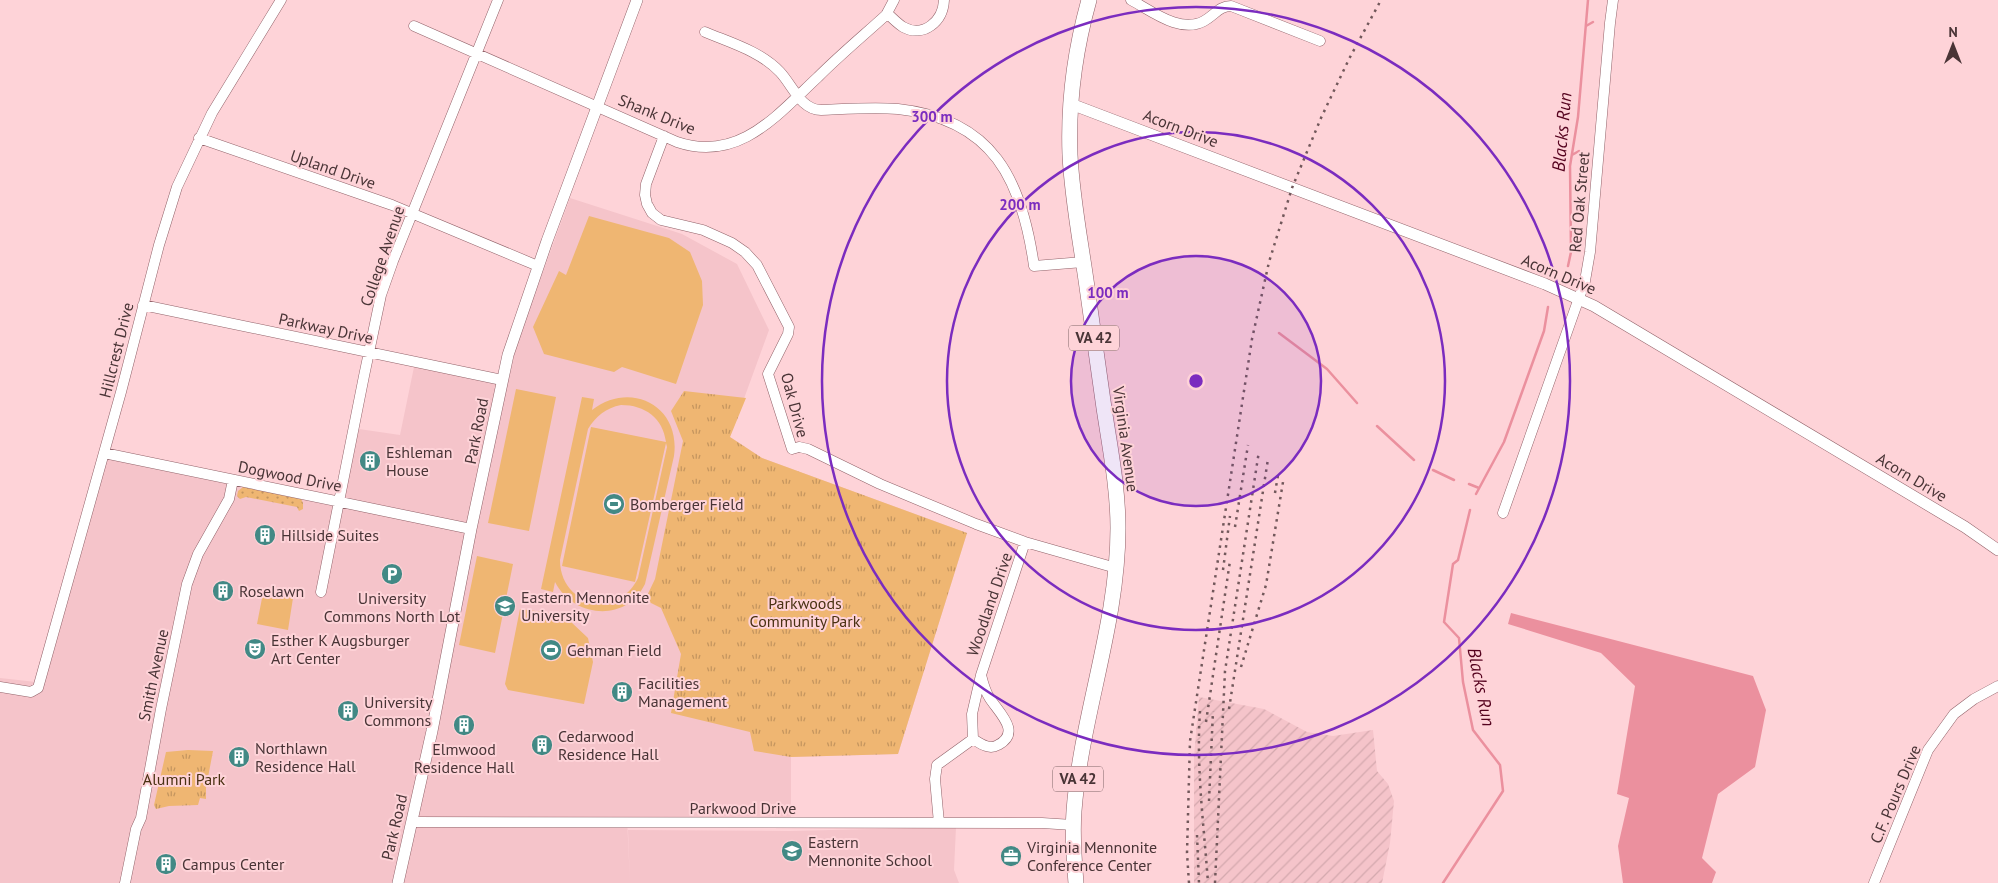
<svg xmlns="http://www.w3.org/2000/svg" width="1998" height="883" font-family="'PT Sans',sans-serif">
<defs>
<pattern id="industrial-furrows" width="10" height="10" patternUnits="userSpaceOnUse" patternTransform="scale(1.25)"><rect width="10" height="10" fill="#f5c4ca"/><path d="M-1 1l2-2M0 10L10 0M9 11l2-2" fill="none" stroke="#d4a9ae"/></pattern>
<pattern id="grass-dots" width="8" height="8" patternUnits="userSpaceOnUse" patternTransform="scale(1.25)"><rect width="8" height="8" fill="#efb672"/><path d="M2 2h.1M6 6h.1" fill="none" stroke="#c4955e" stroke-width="1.8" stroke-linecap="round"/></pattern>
<pattern id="park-tufts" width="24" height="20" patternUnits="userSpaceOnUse" patternTransform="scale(1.25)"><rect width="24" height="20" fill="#efb672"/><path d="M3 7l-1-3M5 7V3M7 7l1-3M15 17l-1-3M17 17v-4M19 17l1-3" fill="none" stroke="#c4955e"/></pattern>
</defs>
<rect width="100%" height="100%" fill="#fed3d8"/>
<path fill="#f5c4ca" d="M570,198L682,234L737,264L769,330L730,437L762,458L967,533L898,754L791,757V818L627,817L630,883H0V678L45,683L107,459L342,508L359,429L400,435L414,367L507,386L517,343Z
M956,827L954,870L959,883H630L628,830L790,831Z"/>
<path fill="url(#industrial-furrows)" d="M1199,697L1264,709L1307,732L1333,736L1373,730L1377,771L1388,784L1394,801L1390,843L1382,883H1194V757Z"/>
<path fill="url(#grass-dots)" d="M243,487L301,499L303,503V509L299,511L297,507L246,497L240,499L237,496L238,491Z"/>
<path fill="url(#park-tufts)" d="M684,391L746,398L730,437L762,458L967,533L898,754L791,757L754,751L750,732L671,713L681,654L661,608L645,600L655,579L683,441L671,411Z
M188,750L213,751L206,788V799L200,798L198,805L169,806L156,809L154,805L166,752Z"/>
<path fill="#efb672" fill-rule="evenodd" d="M589,216L669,238L690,252L702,281L703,305L676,384L622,367L614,372L544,354L533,327L559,271L566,275Z
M516,389L556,397L529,531L488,523Z
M582,397L594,399L592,410C631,380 681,406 674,456L645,584C626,623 574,618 555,582L553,592L541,589ZM621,405C645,405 663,418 666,442L591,427L562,566L635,582L666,443L667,447L638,578C618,620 560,606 560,560L588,429C596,416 606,408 621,405Z
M477,556L513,564L495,653L459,645Z
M263,593L293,598L288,630L257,624Z
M520,609L551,613L570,621L588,638L593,662L584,704L508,690L505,684Z"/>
<path fill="#eb909e" d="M1511,613L1753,676L1766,710L1755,767L1718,794L1702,858L1716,872L1712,883H1623L1618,846L1629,798L1617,794L1635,686L1601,653L1508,624Z"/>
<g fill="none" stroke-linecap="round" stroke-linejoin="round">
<path stroke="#eb909e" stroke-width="2.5" d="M1586,26L1593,22
M1572,155L1579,151
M1568,266L1571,252L1570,166L1578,117L1588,0
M1279,333L1327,369L1357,403
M1377,426L1414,460
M1433,470L1454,480
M1469,484L1479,488
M1476,494L1504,442L1544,331L1548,307
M1443,883L1503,791L1500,765L1473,730L1463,682L1459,638L1444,622L1453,564L1458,560L1470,510"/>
<g stroke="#916269" stroke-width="11">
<path id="minor" d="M1131,0C1152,11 1180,34 1204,21C1215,15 1219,6 1231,6L1320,41
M887,13C892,18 897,23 903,27C923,38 943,22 944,0
M414,26L677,142C739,163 777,115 818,77C840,55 864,35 886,15L894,0
M705,32C731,43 760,51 780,72C793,86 801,110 821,110C847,109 873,107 898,109C993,119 1022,180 1034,266L1083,262
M664,136L646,184L645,195L647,204L652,213L661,220L703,230L732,243L745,252L757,265L789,327L788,334L768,374L792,449L799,447L808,449L880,484L976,524L1025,542L1116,568
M199,138L392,205L538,266
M143,305L502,380
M104,453L471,529
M1503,513L1585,281L1590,252L1610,23L1613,0
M321,592L364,376L381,295L393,261L498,0
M981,675L972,714L973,739C981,744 989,750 998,745C1023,732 997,711 989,697C985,691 983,683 981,675L1025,542
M0,687L31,692L38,688L121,392L159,245L177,187L212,113L281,0
M412,822L1042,823L1073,825
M939,823L935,779L937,765L973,739
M125,883L136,829L141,818L161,709L187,584L198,554L229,499L233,480
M1874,883L1928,750L1954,714L1974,699L1998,686"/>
</g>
<g stroke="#916269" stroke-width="12">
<path id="tertiary" d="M1071,104L1545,284L1594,306L1965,527L1998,550
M398,883L432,731L471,529L508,355L547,241L637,0"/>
</g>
<g stroke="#916269" stroke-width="16">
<path id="primary" d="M1076,883C1074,859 1072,836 1074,811C1081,716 1118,625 1118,528C1118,488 1110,448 1104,408C1098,365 1092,322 1086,280C1080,238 1072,197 1070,155C1068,103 1075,50 1089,0"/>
</g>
<use href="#minor" stroke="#fff" stroke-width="10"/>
<use href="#tertiary" stroke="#fff" stroke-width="11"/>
<use href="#primary" stroke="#fff" stroke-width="15"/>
<path stroke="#72585b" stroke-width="2.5" stroke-dasharray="2.5 5" stroke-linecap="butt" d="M1275,493L1278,475
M1235,527L1248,445
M1223,570L1230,516
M1241,667L1266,585L1283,482
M1229,709L1268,459
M1200,711C1196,768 1204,826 1208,883
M1206,722L1230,561
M1209,801L1213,711
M1197,835L1199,883
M1189,883L1187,853L1190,741L1252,339L1269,262L1292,188L1321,118L1349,59L1381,0
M1215,883L1225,671L1259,451"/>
</g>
<circle cx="1196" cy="381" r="125" fill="#7b2cbf" fill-opacity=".12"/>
<g fill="none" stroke="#7b2cbf" stroke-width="2.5">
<circle cx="1196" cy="381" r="125"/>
<circle cx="1196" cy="381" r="249"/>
<circle cx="1196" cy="381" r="374"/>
</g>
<defs>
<g id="building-disc" transform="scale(1.125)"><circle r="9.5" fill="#428985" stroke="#fed3d8"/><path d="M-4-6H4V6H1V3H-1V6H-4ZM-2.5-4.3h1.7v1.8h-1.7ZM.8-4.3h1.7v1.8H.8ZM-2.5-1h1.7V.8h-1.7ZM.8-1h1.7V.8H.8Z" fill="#fff"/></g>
<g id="stadium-disc" transform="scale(1.125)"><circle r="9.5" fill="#428985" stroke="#fed3d8"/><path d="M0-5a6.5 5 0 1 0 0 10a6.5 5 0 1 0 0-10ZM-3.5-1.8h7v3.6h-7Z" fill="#fff"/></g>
<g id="parking-disc" transform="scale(1.125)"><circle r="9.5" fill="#428985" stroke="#fed3d8"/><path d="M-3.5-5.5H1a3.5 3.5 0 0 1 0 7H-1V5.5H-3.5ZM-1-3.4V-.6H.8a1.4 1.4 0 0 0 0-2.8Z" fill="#fff"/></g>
<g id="university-disc" transform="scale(1.125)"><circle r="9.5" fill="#428985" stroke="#fed3d8"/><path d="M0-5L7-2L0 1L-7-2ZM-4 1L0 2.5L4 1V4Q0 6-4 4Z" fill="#fff"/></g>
<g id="theatre-disc" transform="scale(1.125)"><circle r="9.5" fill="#428985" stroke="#fed3d8"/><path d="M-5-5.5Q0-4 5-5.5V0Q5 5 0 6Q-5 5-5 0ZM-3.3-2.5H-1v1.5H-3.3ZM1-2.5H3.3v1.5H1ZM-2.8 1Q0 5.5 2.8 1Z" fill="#fff"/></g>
<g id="school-disc" transform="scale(1.125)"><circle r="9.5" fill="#428985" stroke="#fed3d8"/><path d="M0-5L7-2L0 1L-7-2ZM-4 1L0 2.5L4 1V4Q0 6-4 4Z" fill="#fff"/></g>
<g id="office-disc" transform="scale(1.125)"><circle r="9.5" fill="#428985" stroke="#fed3d8"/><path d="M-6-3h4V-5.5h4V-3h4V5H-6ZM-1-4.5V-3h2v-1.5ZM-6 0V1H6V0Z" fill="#fff"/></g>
</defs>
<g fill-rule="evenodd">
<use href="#building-disc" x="370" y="461"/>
<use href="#stadium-disc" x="614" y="504"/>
<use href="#building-disc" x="265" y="535"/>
<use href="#parking-disc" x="392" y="574"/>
<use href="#building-disc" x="223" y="591"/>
<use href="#university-disc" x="505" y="606"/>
<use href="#theatre-disc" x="255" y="649"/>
<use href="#stadium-disc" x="551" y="650"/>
<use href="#building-disc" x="622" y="692"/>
<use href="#building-disc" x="348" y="711"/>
<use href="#building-disc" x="464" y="725"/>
<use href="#building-disc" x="542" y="745"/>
<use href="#building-disc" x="239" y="757"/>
<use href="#school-disc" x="792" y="851"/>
<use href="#office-disc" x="1011" y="856"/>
<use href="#building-disc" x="166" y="864"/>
</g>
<g text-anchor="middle" stroke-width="4" stroke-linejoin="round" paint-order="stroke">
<g fill="#fed3d8" stroke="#7f6467" stroke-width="1">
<rect x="1069" y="325.5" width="50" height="25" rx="4"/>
<rect x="1053" y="766.5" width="50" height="25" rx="4"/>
</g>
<g font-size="15" font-weight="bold" fill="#493436">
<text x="1094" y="343">VA 42</text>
<text x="1078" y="784">VA 42</text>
</g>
<g font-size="16" fill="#493436" stroke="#fed3d8">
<text transform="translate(657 114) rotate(22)" y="6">Shank Drive</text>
<text transform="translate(1181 128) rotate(21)" y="6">Acorn Drive</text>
<text transform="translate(333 169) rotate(19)" y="6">Upland Drive</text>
<text transform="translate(1579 202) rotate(-85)" y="6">Red Oak Street</text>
<text transform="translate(382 256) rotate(-71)" y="6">College Avenue</text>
<text transform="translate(1559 274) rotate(23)" y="6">Acorn Drive</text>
<text transform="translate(326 328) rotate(12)" y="6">Parkway Drive</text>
<text transform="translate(116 350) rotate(-76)" y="6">Hillcrest Drive</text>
<text transform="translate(795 405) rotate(75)" y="6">Oak Drive</text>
<text transform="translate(476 431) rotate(-79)" y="6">Park Road</text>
<text transform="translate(1126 439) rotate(82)" y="6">Virginia Avenue</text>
<text transform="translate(290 476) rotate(11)" y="6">Dogwood Drive</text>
<text transform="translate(1912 477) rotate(31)" y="6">Acorn Drive</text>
<text transform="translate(989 604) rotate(-71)" y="6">Woodland Drive</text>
<text transform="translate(153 675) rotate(-78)" y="6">Smith Avenue</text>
<text transform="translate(1895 794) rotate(-67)" y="6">C.F. Pours Drive</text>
<text x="743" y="814">Parkwood Drive</text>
<text transform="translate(394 827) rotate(-77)" y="6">Park Road</text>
</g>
<g font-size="16" fill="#493436" stroke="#fed3d8" text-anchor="start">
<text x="386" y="458">Eshleman<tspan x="386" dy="18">House</tspan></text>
<text x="630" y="510">Bomberger Field</text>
<text x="281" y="541">Hillside Suites</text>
<text x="239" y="597">Roselawn</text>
<text x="521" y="603">Eastern Mennonite<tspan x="521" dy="18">University</tspan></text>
<text x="392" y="604" text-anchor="middle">University<tspan x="392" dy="18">Commons North Lot</tspan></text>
<text x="271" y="646">Esther K Augsburger<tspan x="271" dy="18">Art Center</tspan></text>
<text x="567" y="656">Gehman Field</text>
<text x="638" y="689">Facilities<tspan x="638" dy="18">Management</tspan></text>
<text x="364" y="708">University<tspan x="364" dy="18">Commons</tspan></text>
<text x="558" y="742">Cedarwood<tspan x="558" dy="18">Residence Hall</tspan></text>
<text x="255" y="754">Northlawn<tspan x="255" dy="18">Residence Hall</tspan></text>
<text x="464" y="755" text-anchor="middle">Elmwood<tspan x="464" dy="18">Residence Hall</tspan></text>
<text x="808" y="848">Eastern<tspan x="808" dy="18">Mennonite School</tspan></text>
<text x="1027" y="853">Virginia Mennonite<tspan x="1027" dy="18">Conference Center</tspan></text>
<text x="182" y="870">Campus Center</text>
</g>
<g font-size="16" fill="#493112" stroke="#fed3d8">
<text x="805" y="609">Parkwoods<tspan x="805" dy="18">Community Park</tspan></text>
<text x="184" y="785">Alumni Park</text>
</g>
<g font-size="18" font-style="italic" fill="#55021e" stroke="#fed3d8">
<text transform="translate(1562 132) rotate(-85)" y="6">Blacks Run</text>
<text transform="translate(1481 687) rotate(79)" y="6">Blacks Run</text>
</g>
</g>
<circle cx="1196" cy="381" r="8" fill="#7b2cbf" stroke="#fed3d8" stroke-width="2.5"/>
<g font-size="15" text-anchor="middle" font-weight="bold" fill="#7b2cbf" stroke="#fed3d8" stroke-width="4" stroke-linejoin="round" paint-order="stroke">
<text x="932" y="122">300 m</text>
<text x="1020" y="210">200 m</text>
<text x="1108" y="298">100 m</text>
</g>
<g transform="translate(1953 45)" stroke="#fed3d8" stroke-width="4" paint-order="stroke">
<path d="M0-4L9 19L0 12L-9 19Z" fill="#493436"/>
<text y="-8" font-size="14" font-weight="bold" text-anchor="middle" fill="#493436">N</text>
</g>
</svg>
